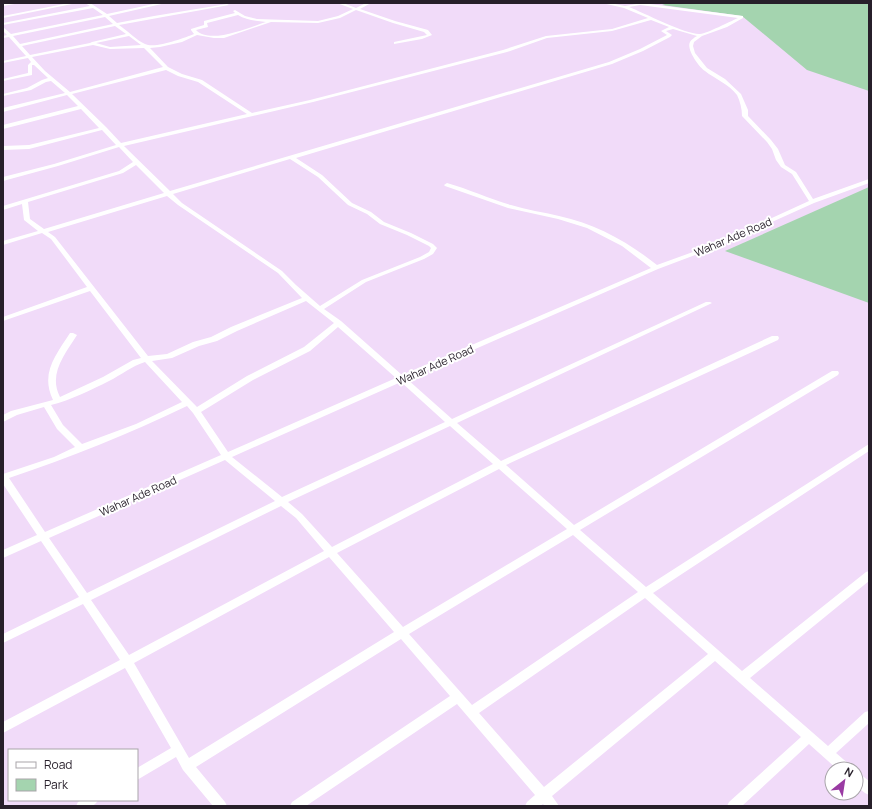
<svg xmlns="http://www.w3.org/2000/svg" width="872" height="809" viewBox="0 0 872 809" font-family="Manrope,sans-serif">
  <rect width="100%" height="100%" fill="#f1dbf9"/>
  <g fill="#a4d4af">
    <polygon points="668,3 869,3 869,91 807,70 742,16 662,5"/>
    <polygon points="869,187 869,303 725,251"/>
  </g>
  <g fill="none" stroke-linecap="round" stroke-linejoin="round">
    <g fill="#fff" fill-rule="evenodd">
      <polygon points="9,3 20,3 3,6 3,4"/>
      <polygon points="69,3 77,3 3,18 3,16"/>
      <path d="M85,3H90L107,14L158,3H166L109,16L117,23L154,16L227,4L229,5L119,25C128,31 136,40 145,44C155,49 184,38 194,34L191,30V29L204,25V21L235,13L233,11L235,10L245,16L257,19L318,21L338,16L353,9L337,3H343L356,8L366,3H371L360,9L395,21L428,30L432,35L422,39L394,44V42L427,35L424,32L393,23L356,10L340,18L318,23L271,22L224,38H214L197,35L182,42L160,47L150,48L168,67L182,74L202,80L252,113L310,100L503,50L546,36L612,29L648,18L624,8L602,3H610L625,6L642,3L743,16V18L727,27L702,36L694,42L693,46L695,53L707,68L725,79L741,94L748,110V116L771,140L778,149L785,165L796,172L813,199L869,179V183L814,203L719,246L658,269L407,379L452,419L706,302H710L712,303L710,304L457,423L501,461L772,336H778L779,338L778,340L506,465L574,525L832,371H838L839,373L838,375L580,530L646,587L869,444V451L653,593L742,671L866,572L869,571V581L750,678L828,746L865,712L869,711V723L836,753L850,765L852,769H837L809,744L742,806H727L729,802L801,737L715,661L552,796L559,806H545L543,804L540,806H525L527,802L535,795L457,704L306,806H290L292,802L450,696L401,639L196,767L225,802L227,806H213L183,770L176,757L137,780V768L171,748L125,668L3,733V722L120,660L83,604L3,643V634L79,597L41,541L3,558V550L37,535L3,484V474L54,457L75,447L57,429L44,407L17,415L3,422V415L11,411L53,400C40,373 56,355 70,333H73L77,335C65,354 48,374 60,397L103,377L133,360L141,358L90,291L3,321V317L87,287L51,239L42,233L3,245V241L38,231L24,220L22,204L3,210V206L119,171L133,162L119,147L58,166L3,181V177L54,164L116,145L102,130L29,149L3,150V146L29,145L99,128L81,109L3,129V125L78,106L67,95L3,112V108L65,93L51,81L46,82L31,90L3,96V94L27,88L42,80L48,78L34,65H32V75L3,81V79L28,73V65L31,62L28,58L3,63V61L26,56L9,37L3,38V36L7,35L3,31V27L11,34L103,15L93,8L3,25V23L90,6ZM640,5L738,18C729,22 708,33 700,34C687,35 644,13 629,7ZM238,15C246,20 256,21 266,22C250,27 210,45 196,30L208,27L207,23ZM105,17L113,24L20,44L13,36ZM651,20L669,27L661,31L667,35L640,49L609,62L170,191L124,146L313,102L507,52L547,38L612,31ZM115,26L126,34L92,42L90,43L30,55L22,46ZM673,29L697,36C695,37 691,40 690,42C686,49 699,67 705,71C715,79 729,84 737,95C740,101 742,109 742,116L767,142L772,149L776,160L781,167L792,174L809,201L715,244L657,265C628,242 596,224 559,216C543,212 527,210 511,205C489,199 469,189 447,183L444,185L445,186L508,208L558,219L587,228L622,246L651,268L402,375L341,321L324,309L366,282L424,259L433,254L437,248L433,244L411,233L384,222L371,212L352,203L322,175L296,158L612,64L643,51L670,37L672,35L666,31ZM129,36L141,45L110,47L96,43ZM93,45L110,49L144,48L163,67L70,92L45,71L32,57ZM166,70L178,76L198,82L247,114L121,143L106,127L72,94ZM290,159L318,177L348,205L367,214L380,224L407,235L429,246L431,248L429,252L420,257L362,280L320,306L296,285L282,271L182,203L173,194ZM136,165L164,193L44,229L30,219L28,202L123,173ZM167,196L178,205L278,273L302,298L231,327L211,337L193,342L167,354L148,356L55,237L48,232ZM306,301L334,323L304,347L247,376L197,407L152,361L172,358L199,346L217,341L237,331ZM338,327L396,378L228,452L201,412L253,380L310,351ZM145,362L182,402L136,424L82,444L63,425L51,405C71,400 91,390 109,381C121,375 132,366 145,362ZM401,382L445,422L282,497L232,457ZM187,406L193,413L221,455L45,532L9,478C69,458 129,434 187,406ZM450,426L493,464L332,547L302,514L288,502ZM225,460L275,501L87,593L49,538ZM499,469L567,529L403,627L337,553ZM281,506L296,518L324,551L129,655L91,600ZM573,535L638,592L472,705L409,634ZM329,557L394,632L189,758L134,663ZM645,598L708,654L544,787L479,713Z"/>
      <polygon points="856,772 860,774 869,781 869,795 865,793 856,786"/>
      <path d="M81,800H98C94,809 84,806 76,806L78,802Z"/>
    </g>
  </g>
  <g text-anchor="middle" stroke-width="4" stroke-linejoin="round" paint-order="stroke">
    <g font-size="11" fill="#271f2a" stroke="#fff">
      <text transform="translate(733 237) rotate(-23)" y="4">Wahar Ade Road</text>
      <text transform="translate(435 365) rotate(-24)" y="4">Wahar Ade Road</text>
      <text transform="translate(138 496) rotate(-24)" y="4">Wahar Ade Road</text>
    </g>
  </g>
  <rect width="872" height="809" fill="none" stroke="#271f2a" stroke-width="8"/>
  <rect x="8" y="749" width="130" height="52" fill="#ffffff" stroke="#a9a5aa"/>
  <rect x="16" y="762" width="20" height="6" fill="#ffffff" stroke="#a9a5aa"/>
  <text x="44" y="769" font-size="12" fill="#271f2a">Road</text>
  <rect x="16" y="779" width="20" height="12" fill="#a4d4af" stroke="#a9a5aa"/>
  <text x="44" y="789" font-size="12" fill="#271f2a">Park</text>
  <g transform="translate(844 781) rotate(30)"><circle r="19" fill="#ffffff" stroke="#a9a5aa"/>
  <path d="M0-3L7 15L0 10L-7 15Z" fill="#9a3ba3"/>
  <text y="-6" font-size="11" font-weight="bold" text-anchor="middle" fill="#271f2a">N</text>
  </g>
</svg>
